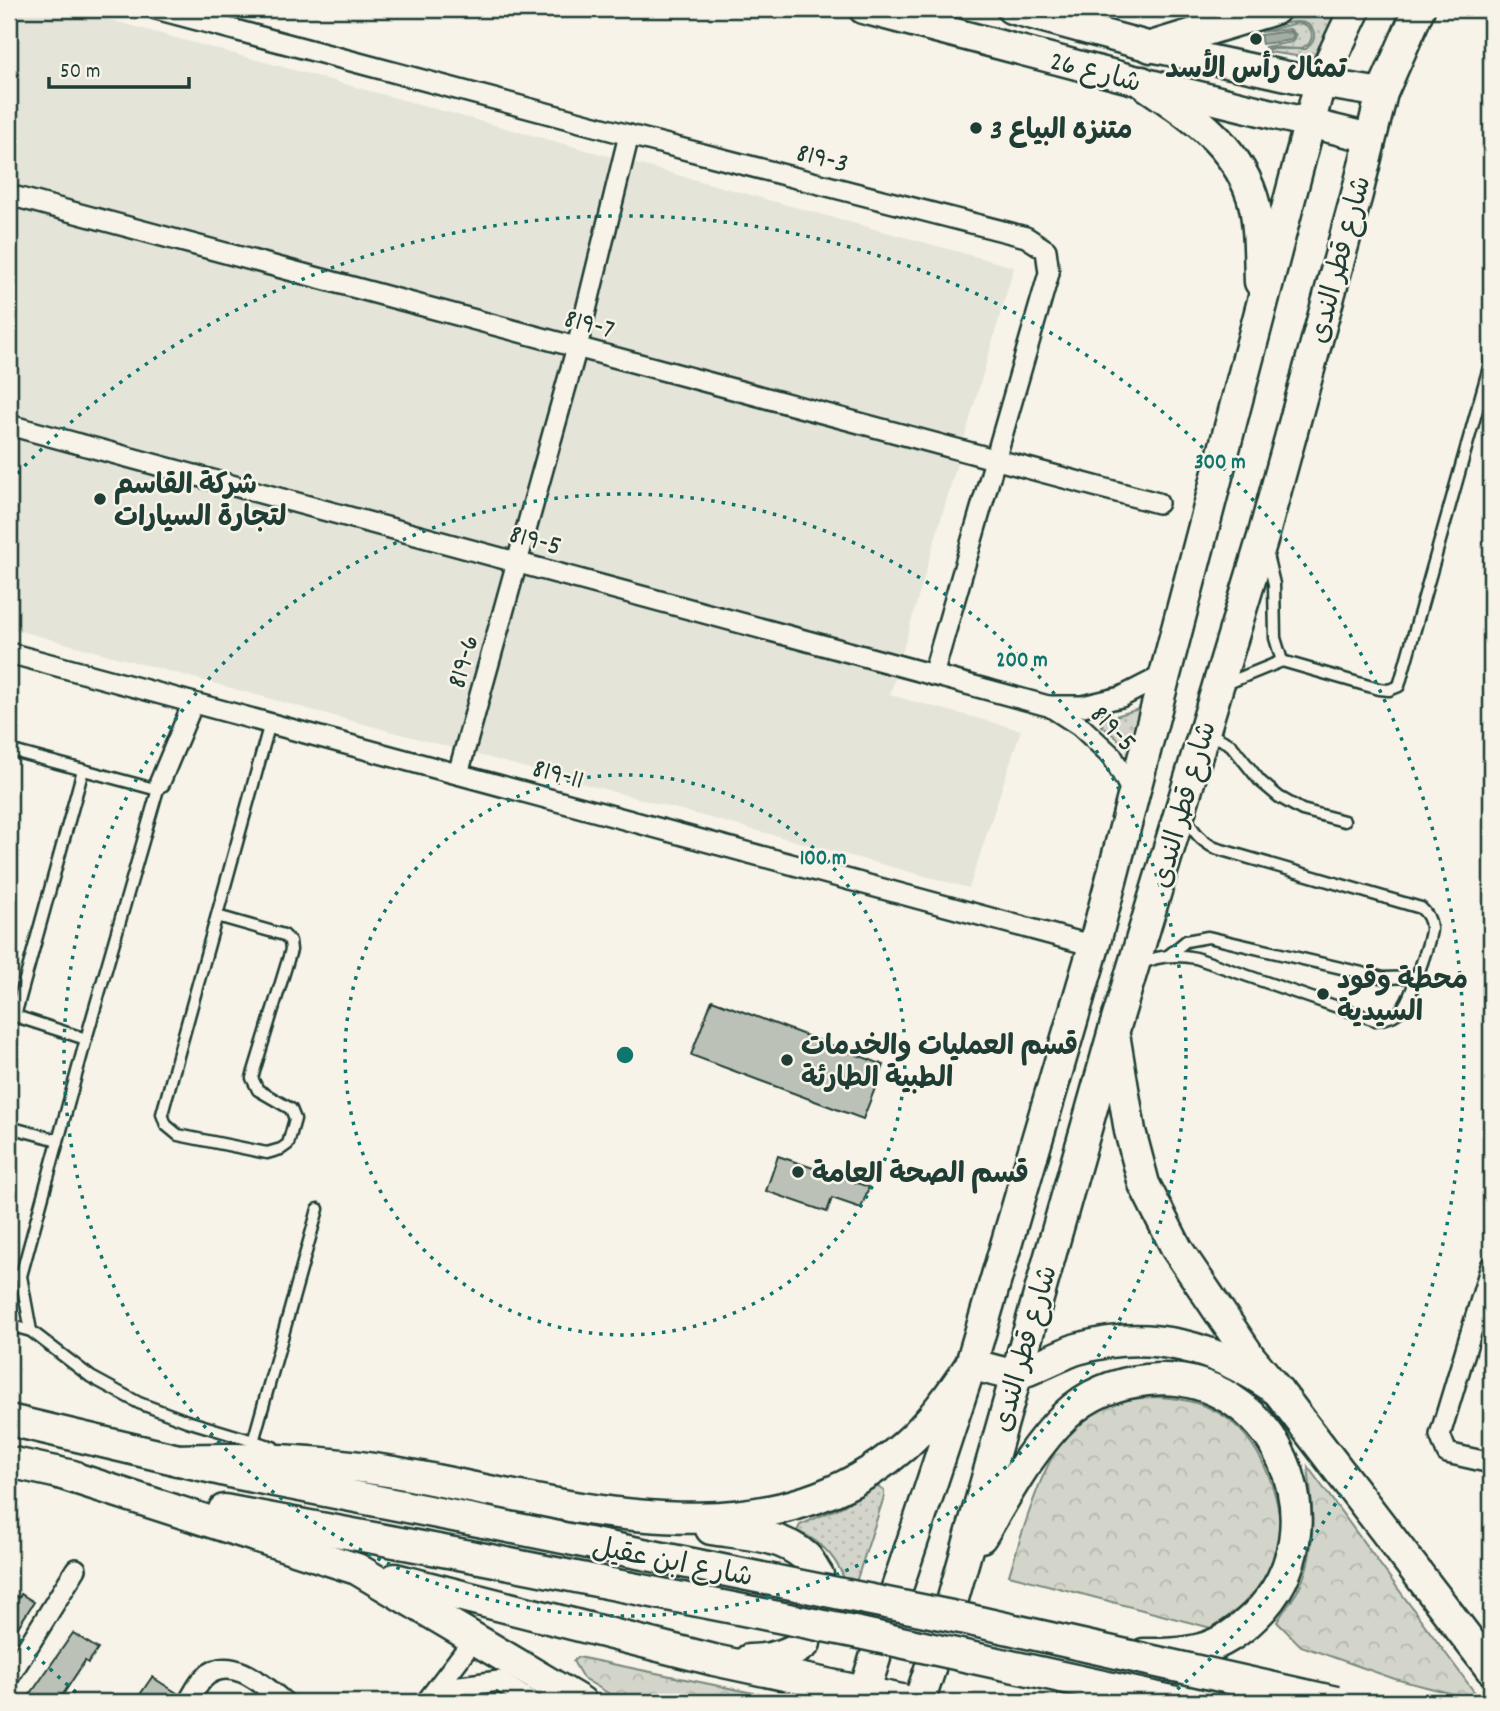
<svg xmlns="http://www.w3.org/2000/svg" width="1500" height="1711" viewBox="0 0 1500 1711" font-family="Dekko,'Playpen Sans Arabic',sans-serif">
  <defs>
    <pattern id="grass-dots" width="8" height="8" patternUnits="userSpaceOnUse" patternTransform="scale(1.75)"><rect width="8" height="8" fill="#d3d5ca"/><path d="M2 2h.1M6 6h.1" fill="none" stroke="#b5b8ae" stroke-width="1.8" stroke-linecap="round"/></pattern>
    <pattern id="park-crowns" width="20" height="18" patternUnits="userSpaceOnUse" patternTransform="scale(1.75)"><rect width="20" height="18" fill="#d3d5ca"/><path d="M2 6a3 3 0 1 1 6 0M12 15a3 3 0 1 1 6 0" fill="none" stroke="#b5b8ae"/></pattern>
    <pattern id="water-ripples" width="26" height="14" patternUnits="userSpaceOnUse" patternTransform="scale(1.75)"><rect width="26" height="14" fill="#a4ada3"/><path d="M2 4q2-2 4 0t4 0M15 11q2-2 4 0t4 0" fill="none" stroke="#858e86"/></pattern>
  </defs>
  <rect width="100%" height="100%" fill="#f7f3e8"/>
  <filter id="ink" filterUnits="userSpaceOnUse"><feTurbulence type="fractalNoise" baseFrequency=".0143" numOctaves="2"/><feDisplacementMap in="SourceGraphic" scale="14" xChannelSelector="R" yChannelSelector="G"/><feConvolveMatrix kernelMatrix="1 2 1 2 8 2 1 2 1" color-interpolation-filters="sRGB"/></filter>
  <g filter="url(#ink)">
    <polygon fill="#e5e4d9" points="9,9 70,9 1014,267 890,695 1021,730 969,888 9,628"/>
    <g fill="url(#grass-dots)" stroke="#79897f" stroke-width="2">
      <path d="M1311,9H1346L1316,59L1269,52L1267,49H1306C1312,44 1317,38 1313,30C1306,12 1266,29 1252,33Z"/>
      <path d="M1297,23C1311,24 1316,34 1308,45L1299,49L1264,47L1292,42L1296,35L1290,29L1261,32Z"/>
      <polygon points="1142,708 1133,747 1130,749 1101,725 1102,720"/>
      <path d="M878,1487L884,1491V1497L854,1588H848C838,1560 825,1543 797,1531L800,1525L843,1506L871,1488Z"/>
    </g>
    <g fill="url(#park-crowns)" stroke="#79897f" stroke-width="2">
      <path d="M1157,1397C1215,1399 1249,1425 1270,1479C1278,1502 1283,1524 1278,1548C1270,1584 1242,1609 1211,1628L1009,1575C1024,1529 1046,1439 1089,1414C1110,1401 1133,1398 1157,1397Z"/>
      <path d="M1308,1467L1481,1701L1395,1679L1301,1646L1277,1622C1283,1611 1292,1601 1298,1590C1318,1551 1313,1508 1308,1467Z"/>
      <polygon points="578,1657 797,1702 623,1702 583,1678 573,1661"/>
    </g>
    <polygon fill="url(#water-ripples)" stroke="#6f8077" stroke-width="2" points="1290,31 1294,35 1291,40 1262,44 1260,35"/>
    <g fill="#bbc1b6" stroke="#1f3d34" stroke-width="2">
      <polygon points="712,1000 884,1065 863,1119 691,1055"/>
      <polygon points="778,1156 869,1187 861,1208 832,1198 827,1212 766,1191"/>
      <polygon points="9,1591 19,1598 21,1594 34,1602 9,1641"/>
      <polygon points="73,1633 98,1649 88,1663 85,1661 58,1702 25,1702"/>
      <polygon points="152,1677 177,1693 171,1702 135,1702"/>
    </g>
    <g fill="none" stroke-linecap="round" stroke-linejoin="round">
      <g stroke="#1f3d34" stroke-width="15">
        <g id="service">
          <polyline points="1267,555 1274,584 1275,638 1282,661"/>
          <polyline points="1223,685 1282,661 1379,689 1389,690 1399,686 1491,360"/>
          <polyline points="1207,732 1231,745 1260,781 1279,797 1302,810 1344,821"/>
          <polyline points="9,750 158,790"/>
          <polyline points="217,916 284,935 290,941 291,950 252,1078 258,1090 291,1109 295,1119 288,1144 281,1149 267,1153 178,1135 166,1125 162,1114 270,723"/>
          <polyline points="1169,955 1186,941 1208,937 1384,978 1416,977"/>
          <path d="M1139,965C1157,955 1176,954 1196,958L1375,1020C1385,1019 1398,1016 1404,1006C1411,996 1432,938 1431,927C1430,918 1427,914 1421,908L1215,848C1201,841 1194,832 1186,818"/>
          <polyline points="9,1014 86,1039"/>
          <polyline points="15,1016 83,770"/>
          <polyline points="9,1127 58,1140"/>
          <polyline points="9,1273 21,1276"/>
          <polyline points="9,1325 31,1331 91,1377 139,1403 187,1421 273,1447"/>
          <polyline points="31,1331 21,1276 86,1039 160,782"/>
          <polyline points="253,1442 318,1209"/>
        </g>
      </g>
      <g stroke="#1f3d34" stroke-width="24">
        <g id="minor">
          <polyline points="156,9 629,135 1026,237 1046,250 1049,273 933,675"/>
          <polyline points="9,195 1158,503"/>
          <polyline points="9,425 1048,706 1083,706 1121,697 1166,674"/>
          <polyline points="9,653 1094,946"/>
          <polyline points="1049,706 1080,726 1112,756 1134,795"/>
          <polyline points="458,774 577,347 629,135"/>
          <polyline points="160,782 193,703"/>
          <polyline points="1491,1266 1440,1435 1447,1453 1491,1463"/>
          <polyline points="9,1677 76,1569"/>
          <polyline points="427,1701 475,1638"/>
          <path d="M188,1702C193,1695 197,1685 203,1679C229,1652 264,1685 284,1702"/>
          <polyline points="436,1702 460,1686 499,1681 532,1702"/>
        </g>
      </g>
      <g stroke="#1f3d34" stroke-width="33">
        <g id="secondary">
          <polyline points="863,9 1142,82 1370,138"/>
          <polyline points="1011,9 1151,47 1320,83 1382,93"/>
        </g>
      </g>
      <g stroke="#1f3d34" stroke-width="35">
        <g id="primary">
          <polyline points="1151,47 1275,9"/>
          <path d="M1142,82C1187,112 1234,142 1252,196C1260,220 1259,256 1260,282"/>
          <polyline points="1115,1040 1130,1131 1144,1184 1177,1249 1250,1357 1278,1391 1491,1669"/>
          <polyline points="9,1420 234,1473 484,1522"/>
          <path d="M177,1460C249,1457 322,1460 394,1472C558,1501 761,1571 904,1446C931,1422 951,1394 971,1364C984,1367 999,1373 1013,1374C1023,1375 1063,1353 1077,1349C1150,1327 1219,1348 1278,1391"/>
          <polyline points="9,1462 73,1476"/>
          <polyline points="56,1472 357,1569 581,1702"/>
          <polyline points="224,1510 475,1557"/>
          <path d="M711,1529C743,1534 781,1534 806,1557C811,1562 814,1570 818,1575"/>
          <path d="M981,1537C1006,1496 1031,1448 1066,1415C1088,1394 1117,1383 1147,1380C1273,1366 1346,1527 1255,1616C1241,1630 1221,1644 1201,1649C1183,1654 1163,1654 1144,1654"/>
          <polyline points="395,1579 714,1660 911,1702"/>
          <polyline points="896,1591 971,1364 1094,946 1320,83 1355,9"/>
          <polyline points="952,1602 1114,1030 1263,537 1357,194 1382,93 1419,9"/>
          <path d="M749,1660C770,1660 788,1656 805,1643"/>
          <polyline points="861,1702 875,1658"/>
          <polyline points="919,1702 930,1669"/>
        </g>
      </g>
      <use href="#service" stroke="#f7f3e8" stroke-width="10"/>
      <use href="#minor" stroke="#f7f3e8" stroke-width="19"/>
      <use href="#secondary" stroke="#f7f3e8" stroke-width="28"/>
      <use href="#primary" stroke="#f7f3e8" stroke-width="30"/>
      <g stroke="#1f3d34" stroke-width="35" stroke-linecap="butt">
        <g id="primary-bridge">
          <polyline points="484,1522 961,1618 1336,1702"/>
          <polyline points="475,1557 859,1633 1176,1702"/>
        </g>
      </g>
      <use href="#primary-bridge" stroke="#f7f3e8" stroke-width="30"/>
    </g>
  </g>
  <g fill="none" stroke="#0f766e" stroke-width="3.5" stroke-dasharray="3.5 7">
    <circle cx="625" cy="1055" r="280"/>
    <circle cx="625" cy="1055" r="561"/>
    <path d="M84 1699A841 841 0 0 1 10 1629M10 481A841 841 0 1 1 1166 1699"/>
  </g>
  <g fill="#1f3d34" stroke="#f7f3e8" stroke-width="2.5">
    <circle cx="1256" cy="39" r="7"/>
    <circle cx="976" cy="128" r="7"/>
    <circle cx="100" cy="499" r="7"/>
    <circle cx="1323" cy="994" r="7"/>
    <circle cx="787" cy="1060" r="7"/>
    <circle cx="798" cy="1172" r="7"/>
  </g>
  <g text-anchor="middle" stroke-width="5" stroke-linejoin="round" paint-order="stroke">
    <g font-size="28" font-weight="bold" fill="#1f3d34" stroke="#f7f3e8" text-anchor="start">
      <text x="1256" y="77" text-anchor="middle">تمثال رأس الأسد</text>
      <text x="990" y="138">متنزه البياع 3</text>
      <text x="114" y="493">شركة القاسم<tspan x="114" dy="32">لتجارة السيارات</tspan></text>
      <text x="1337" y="988">محطة وقود<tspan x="1337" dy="32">السيدية</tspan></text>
      <text x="801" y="1054">قسم العمليات والخدمات<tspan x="801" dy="32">الطبية الطارئة</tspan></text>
      <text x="812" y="1182">قسم الصحة العامة</text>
    </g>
    <g font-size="28" fill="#1f3d34" stroke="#f7f3e8">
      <text transform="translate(1096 70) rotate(15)" y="10">شارع 26</text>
      <text transform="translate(823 156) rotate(14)" y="10">819-3</text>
      <text transform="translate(1338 259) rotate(-75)" y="10">شارع قطر الندى</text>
      <text transform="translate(590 322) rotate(15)" y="10">819-7</text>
      <text transform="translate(536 538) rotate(15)" y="10">819-5</text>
      <text transform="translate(461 661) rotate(-74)" y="10">819-6</text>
      <text transform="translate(1115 727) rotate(46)" y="10">819-5</text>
      <text transform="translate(559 772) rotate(15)" y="10">819-11</text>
      <text transform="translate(1182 804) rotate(-74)" y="10">شارع قطر الندى</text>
      <text transform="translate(1023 1348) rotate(-74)" y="10">شارع قطر الندى</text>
      <text transform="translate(673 1560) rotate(11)" y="10">شارع ابن عقيل</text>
    </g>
  </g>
  <circle cx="625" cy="1055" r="10" fill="#0f766e" stroke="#f7f3e8" stroke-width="3.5"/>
  <g font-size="21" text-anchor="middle" font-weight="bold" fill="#0f766e" stroke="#f7f3e8" stroke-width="5" stroke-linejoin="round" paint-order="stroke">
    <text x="1220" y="468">300 m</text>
    <text x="1022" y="666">200 m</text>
    <text x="823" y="864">100 m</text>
  </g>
  <rect width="1500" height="1711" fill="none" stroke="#f7f3e8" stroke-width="35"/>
  <rect x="18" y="18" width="1465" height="1676" fill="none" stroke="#1f3d34" stroke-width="2.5" filter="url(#ink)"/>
  <path d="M49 77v10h140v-10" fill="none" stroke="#1f3d34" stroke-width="3.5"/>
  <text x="60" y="77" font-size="21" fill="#1f3d34" stroke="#f7f3e8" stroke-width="5" paint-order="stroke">50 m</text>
</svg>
